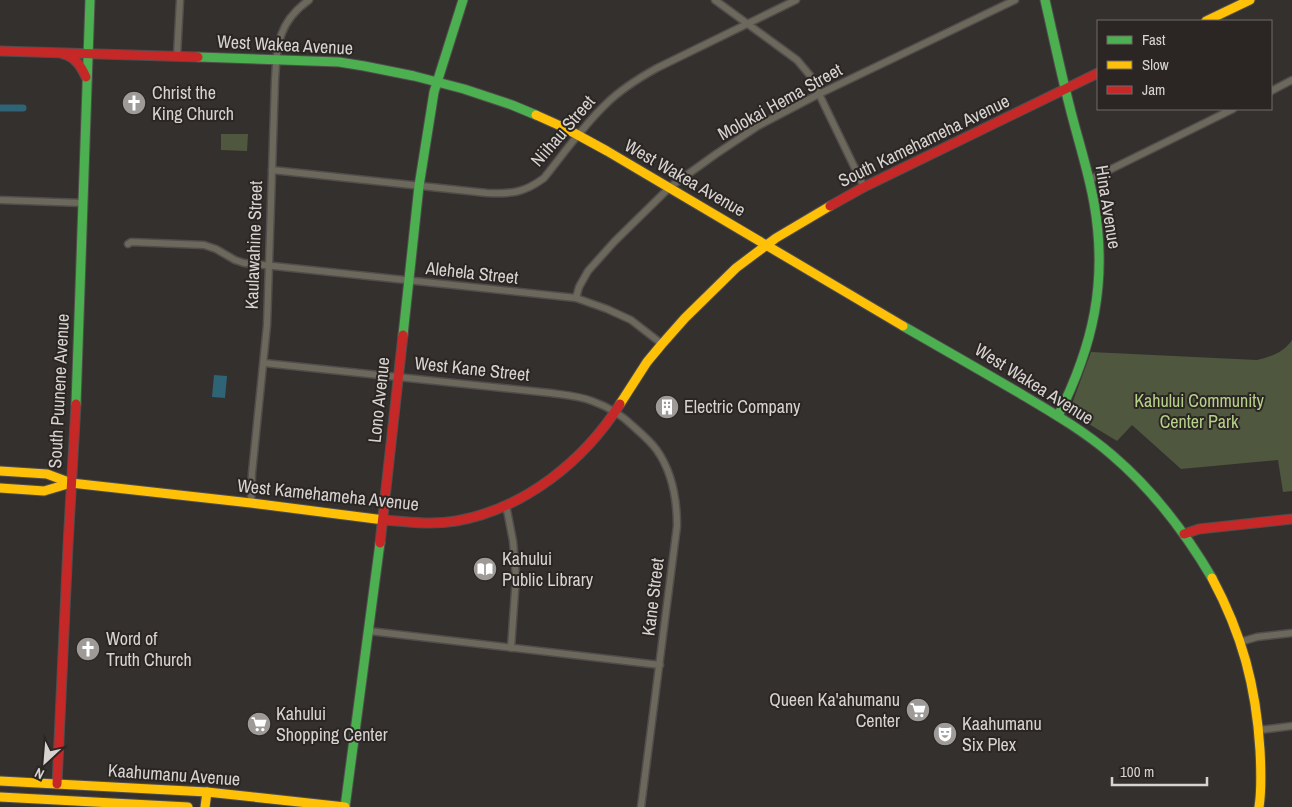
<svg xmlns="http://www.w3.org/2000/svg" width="1292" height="807" viewBox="0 0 1292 807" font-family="'Archivo Narrow',sans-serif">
  <rect width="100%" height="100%" fill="#33302e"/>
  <g fill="#4f573f">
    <polygon points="221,134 248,134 247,151 221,150"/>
    <path d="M1292,340V491L1283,492L1278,460L1181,469L1132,425L1117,441L1069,412L1091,352L1257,360C1271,357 1284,352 1292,340Z"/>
  </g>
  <polygon fill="#2e6475" points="214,375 227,376 225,398 212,397"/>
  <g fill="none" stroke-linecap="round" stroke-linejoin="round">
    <polyline stroke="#2e6475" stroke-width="7" points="0,108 23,108"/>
    <g stroke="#504d4c" stroke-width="9">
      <g id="street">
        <polyline points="715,0 797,60 813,79 819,94 864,187"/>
        <polyline points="177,56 180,0"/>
        <polyline points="1271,91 1292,80"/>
        <path d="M272,170L487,193C511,194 524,193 544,178C564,153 583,126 606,104C621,89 639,78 657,68L796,0"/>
        <polyline points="1089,180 1233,109"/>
        <polyline points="0,200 83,203"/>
        <polyline points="128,244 131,242 204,245 216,249 235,260 244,263 576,298 607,309 631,320 662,344"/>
        <polyline points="576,298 579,287 588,271 614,242 670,187 716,154 758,126 819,94 1015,0"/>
        <path d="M264,363L551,393C565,395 579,396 592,401C609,407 622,415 634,427C642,434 650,441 656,449C672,471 677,499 677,526L641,807"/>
        <path d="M251,503L252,473L267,325L275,80C277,45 278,22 309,0"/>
        <polyline points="506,505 513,541 516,577 511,648"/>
        <polyline points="369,631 660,665"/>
        <polyline points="1240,642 1257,637 1292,633"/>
        <polyline points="1259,730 1292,726"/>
      </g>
    </g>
    <g stroke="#504d4c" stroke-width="11">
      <g id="fast">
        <path d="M1045,0C1053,35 1060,69 1069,104C1077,137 1088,169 1094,203C1108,282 1093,346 1058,416"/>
        <polyline points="198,57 339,62 364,66 414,76 464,89 512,105 536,115"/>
        <path d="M903,326C943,349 982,371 1021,394C1053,413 1084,431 1112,455C1153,490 1185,532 1212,578"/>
        <polyline points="403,335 419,186 434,92 463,0"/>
        <polyline points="76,404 90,0"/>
        <polyline points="345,807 380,543"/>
      </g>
    </g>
    <g stroke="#504d4c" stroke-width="11">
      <g id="slow">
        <polyline points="1206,21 1250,0"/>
        <polyline points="536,115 565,128 607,151 903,326"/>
        <polyline points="620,404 647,362 662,344 685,318 736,268 776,238 830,206"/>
        <polyline points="0,471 47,474 71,483 251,503 384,520"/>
        <polyline points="0,488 44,491 71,483"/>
        <path d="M1212,578C1242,634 1256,686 1260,750C1261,769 1262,788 1259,807"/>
        <polyline points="0,781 207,792 345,807"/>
        <polyline points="0,797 188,807"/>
        <polyline points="205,807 207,792"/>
      </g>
    </g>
    <g stroke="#504d4c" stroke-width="11">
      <g id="jam">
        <polyline points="0,51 198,57"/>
        <path d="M63,54C75,57 81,66 86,77"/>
        <polyline points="830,206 864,187 1098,73"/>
        <path d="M384,520C408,522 432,525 456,521C524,509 584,461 620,404"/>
        <polyline points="1184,534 1199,529 1292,519"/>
        <polyline points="380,543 403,335"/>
        <polyline points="57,784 68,545 76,404"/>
      </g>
    </g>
    <use href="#street" stroke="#6d685c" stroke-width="6"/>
    <use href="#fast" stroke="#4caf50" stroke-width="9"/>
    <use href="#slow" stroke="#ffc107" stroke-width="9"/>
    <use href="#jam" stroke="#c62828" stroke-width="9"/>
  </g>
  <defs>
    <g id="church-disc" transform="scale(1.25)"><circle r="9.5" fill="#9d9a98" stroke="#2b2623"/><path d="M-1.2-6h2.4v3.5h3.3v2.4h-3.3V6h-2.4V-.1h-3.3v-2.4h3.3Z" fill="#fff"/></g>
    <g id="building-disc" transform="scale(1.25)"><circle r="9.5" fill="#9d9a98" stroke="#2b2623"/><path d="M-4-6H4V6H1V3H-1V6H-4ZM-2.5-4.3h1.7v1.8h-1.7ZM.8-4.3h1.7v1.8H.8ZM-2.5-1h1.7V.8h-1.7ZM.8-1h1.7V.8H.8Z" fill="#fff"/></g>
    <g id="library-disc" transform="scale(1.25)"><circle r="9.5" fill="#9d9a98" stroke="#2b2623"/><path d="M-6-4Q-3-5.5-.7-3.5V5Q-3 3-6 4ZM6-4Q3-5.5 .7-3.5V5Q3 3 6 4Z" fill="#fff"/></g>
    <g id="supermarket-disc" transform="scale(1.25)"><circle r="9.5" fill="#9d9a98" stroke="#2b2623"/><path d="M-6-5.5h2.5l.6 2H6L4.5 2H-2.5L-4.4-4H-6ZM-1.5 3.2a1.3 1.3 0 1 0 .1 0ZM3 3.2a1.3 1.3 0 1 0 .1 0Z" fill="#fff"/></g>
    <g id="theatre-disc" transform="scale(1.25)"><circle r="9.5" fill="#9d9a98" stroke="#2b2623"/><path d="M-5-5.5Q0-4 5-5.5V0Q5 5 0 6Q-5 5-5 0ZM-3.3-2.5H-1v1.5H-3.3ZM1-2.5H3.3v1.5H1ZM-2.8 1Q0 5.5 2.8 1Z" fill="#fff"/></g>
  </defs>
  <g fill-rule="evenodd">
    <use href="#church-disc" x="134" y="103"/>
    <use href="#building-disc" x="667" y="407"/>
    <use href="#library-disc" x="485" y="569"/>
    <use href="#church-disc" x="88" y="649"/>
    <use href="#supermarket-disc" x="918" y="710"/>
    <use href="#supermarket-disc" x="259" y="724"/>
    <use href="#theatre-disc" x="945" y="734"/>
  </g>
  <g text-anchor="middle" stroke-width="4" stroke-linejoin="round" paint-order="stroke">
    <g font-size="18" fill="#d6d3d1" stroke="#2b2623">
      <text transform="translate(285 45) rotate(3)" y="6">West Wakea Avenue</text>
      <text transform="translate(780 102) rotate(-29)" y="6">Molokai Hema Street</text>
      <text transform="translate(563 131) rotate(-49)" y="6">Niihau Street</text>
      <text transform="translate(924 141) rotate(-26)" y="6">South Kamehameha Avenue</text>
      <text transform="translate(685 178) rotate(30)" y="6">West Wakea Avenue</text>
      <text transform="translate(1108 207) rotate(81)" y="6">Hina Avenue</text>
      <text transform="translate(254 245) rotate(-88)" y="6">Kaulawahine Street</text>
      <text transform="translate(472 273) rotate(6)" y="6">Alehela Street</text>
      <text transform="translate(472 369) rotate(6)" y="6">West Kane Street</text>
      <text transform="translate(1034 384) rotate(32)" y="6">West Wakea Avenue</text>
      <text transform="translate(59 391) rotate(-87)" y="6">South Puunene Avenue</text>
      <text transform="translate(379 400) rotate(-84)" y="6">Lono Avenue</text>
      <text transform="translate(328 495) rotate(6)" y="6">West Kamehameha Avenue</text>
      <text transform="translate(653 597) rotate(-83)" y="6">Kane Street</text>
      <text transform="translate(174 775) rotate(4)" y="6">Kaahumanu Avenue</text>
    </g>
    <g font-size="18" fill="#d6d3d1" stroke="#2b2623" text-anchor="start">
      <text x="152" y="99">Christ the<tspan x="152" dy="21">King Church</tspan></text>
      <text x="684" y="413">Electric Company</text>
      <text x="502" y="565">Kahului<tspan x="502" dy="21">Public Library</tspan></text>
      <text x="106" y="645">Word of<tspan x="106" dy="21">Truth Church</tspan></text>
      <text x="900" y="706" text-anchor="end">Queen Ka'ahumanu<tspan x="900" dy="21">Center</tspan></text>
      <text x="276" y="720">Kahului<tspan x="276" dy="21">Shopping Center</tspan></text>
      <text x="962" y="730">Kaahumanu<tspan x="962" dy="21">Six Plex</tspan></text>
    </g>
    <g font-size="18" fill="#b6d189" stroke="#2b2623">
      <text x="1199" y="407">Kahului Community<tspan x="1199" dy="21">Center Park</tspan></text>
    </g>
  </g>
  <rect x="1097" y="20" width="175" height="90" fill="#2b2623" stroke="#6f6b69"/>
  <rect x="1107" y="36" width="25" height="8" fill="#4caf50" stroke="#6f6b69"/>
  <text x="1142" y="45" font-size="15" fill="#d6d3d1">Fast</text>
  <rect x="1107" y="61" width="25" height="8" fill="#ffc107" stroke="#6f6b69"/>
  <text x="1142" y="70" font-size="15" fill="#d6d3d1">Slow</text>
  <rect x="1107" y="86" width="25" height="8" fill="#c62828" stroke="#6f6b69"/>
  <text x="1142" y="95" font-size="15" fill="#d6d3d1">Jam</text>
  <g transform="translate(45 762) rotate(206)" stroke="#2b2623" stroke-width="4" paint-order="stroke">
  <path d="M0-4L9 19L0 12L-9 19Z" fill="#d6d3d1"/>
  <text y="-8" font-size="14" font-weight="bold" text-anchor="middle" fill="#d6d3d1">N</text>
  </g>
  <path d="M1112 777v8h95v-8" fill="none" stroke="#d6d3d1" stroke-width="2.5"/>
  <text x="1120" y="777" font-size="15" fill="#d6d3d1" stroke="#2b2623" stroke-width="4" paint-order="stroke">100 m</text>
</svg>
